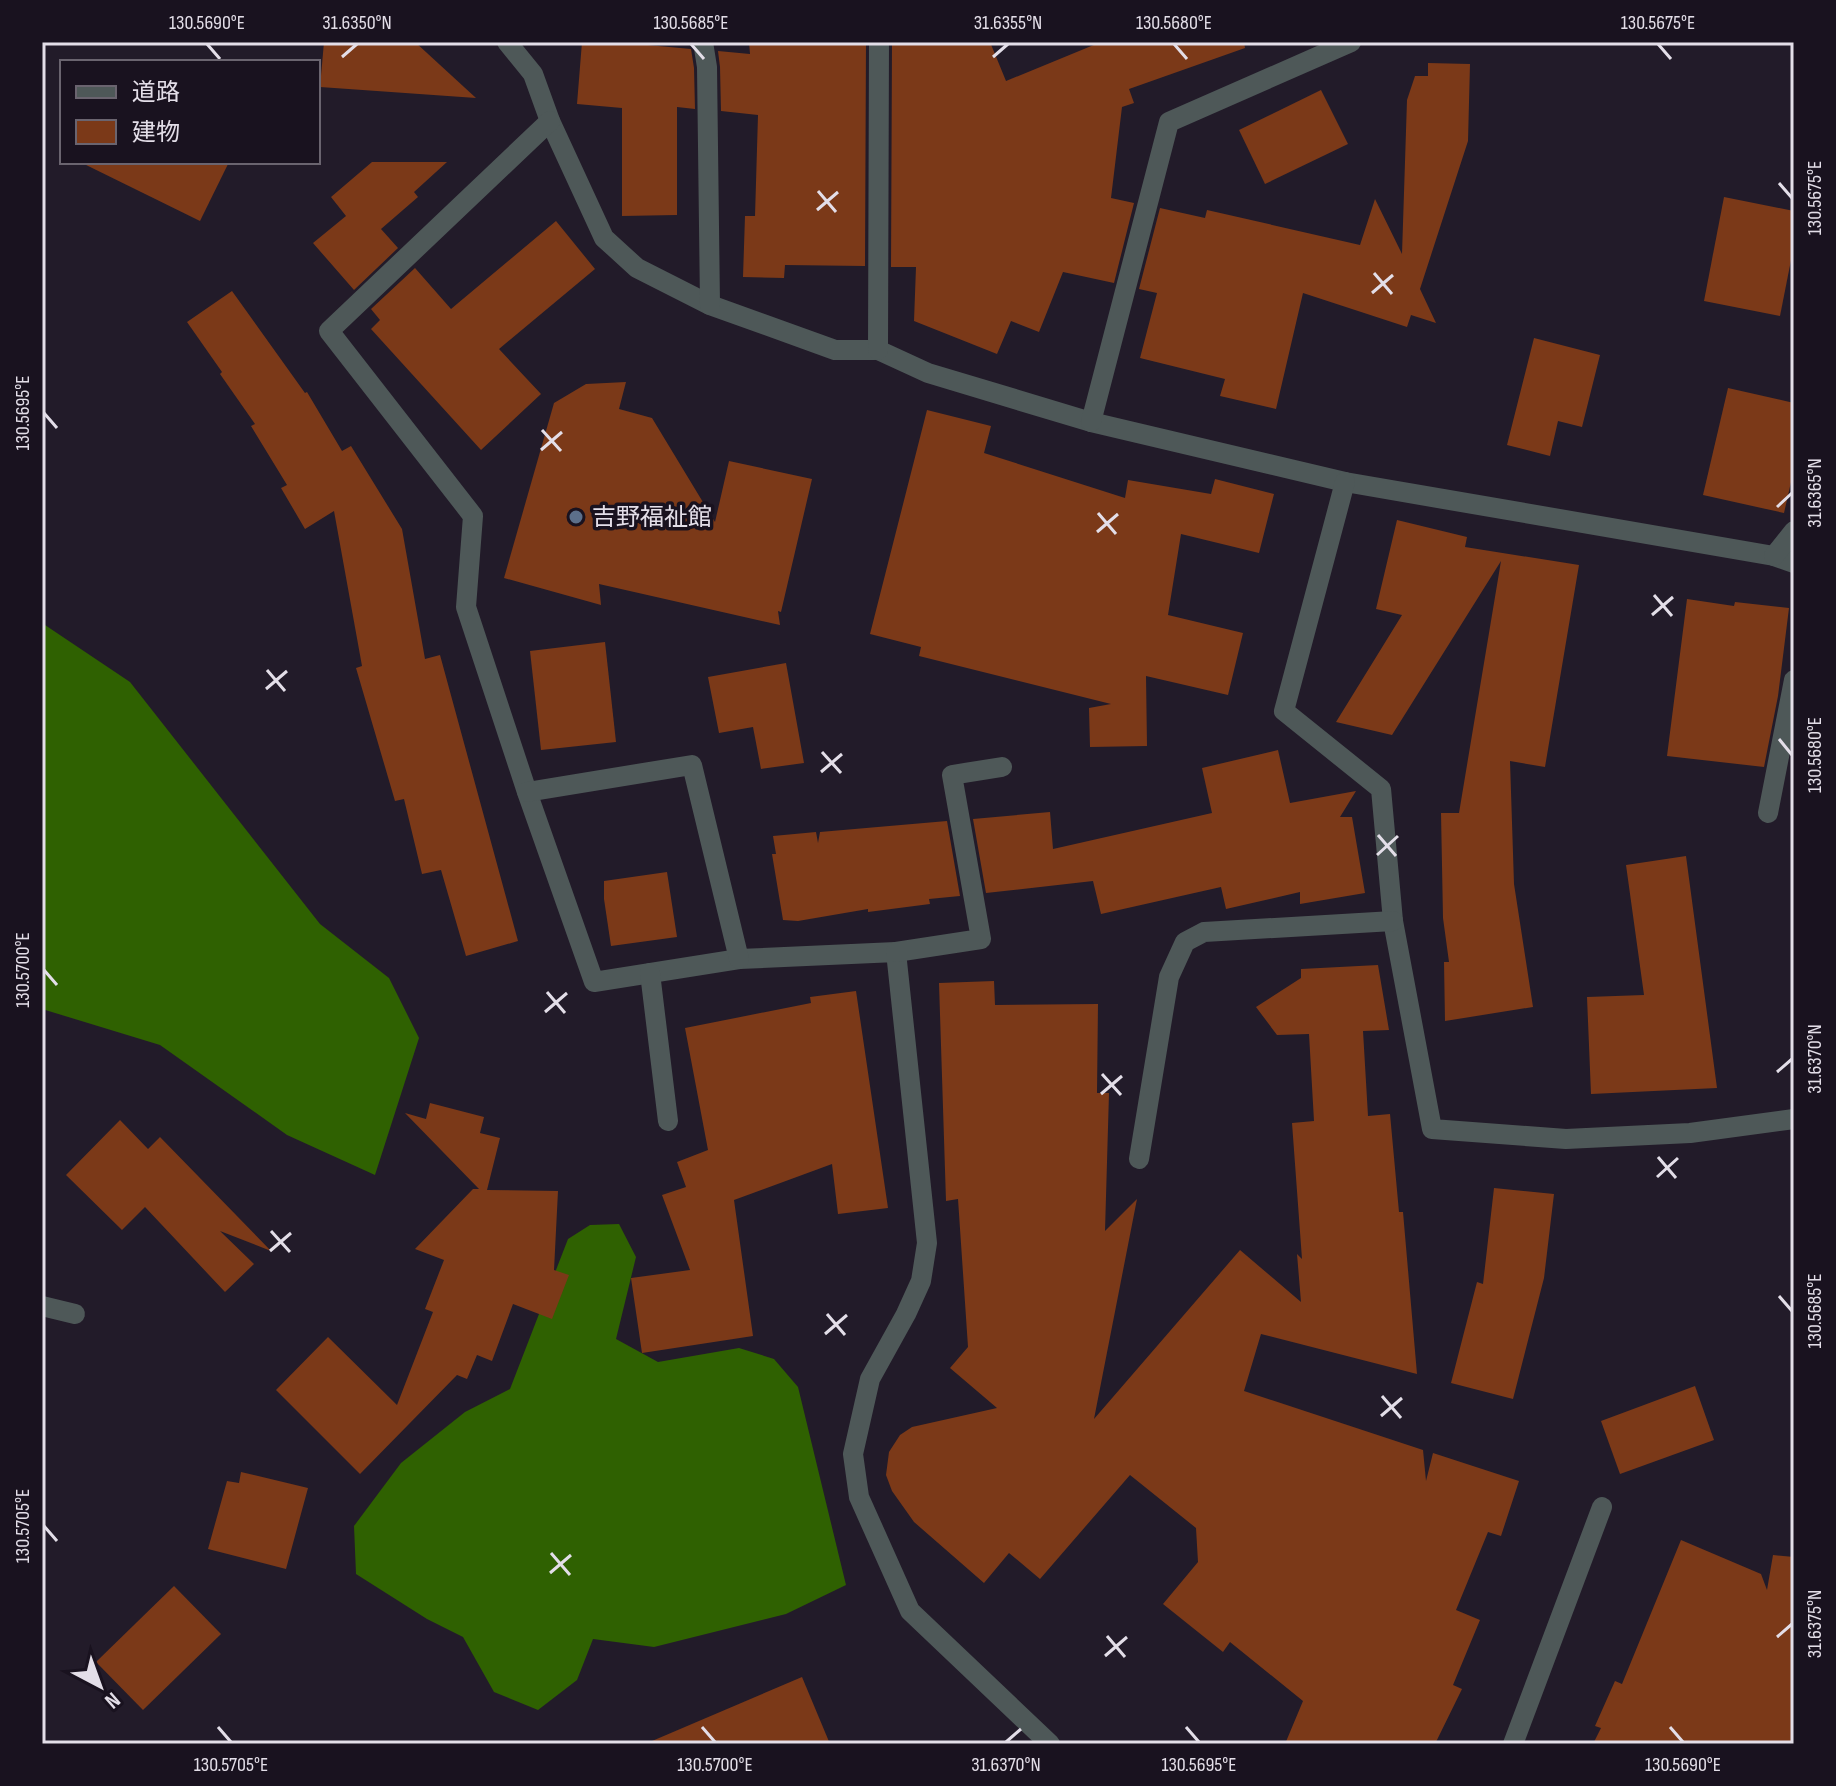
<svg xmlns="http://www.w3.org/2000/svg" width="1836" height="1786" viewBox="0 0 1836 1786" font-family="'Sofia Sans Condensed','Noto Sans JP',sans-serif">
  <rect width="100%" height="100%" fill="#221b29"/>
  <g fill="#2f6101">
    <polygon points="42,623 130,682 320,924 389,978 419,1038 375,1175 287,1135 160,1045 42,1009"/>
    <polygon points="619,1224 636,1257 616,1339 658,1362 739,1348 774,1359 798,1387 846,1585 786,1614 654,1647 593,1639 577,1680 538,1710 494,1692 463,1637 427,1619 356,1574 354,1526 401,1463 465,1412 510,1389 568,1239 590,1225"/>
  </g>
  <g fill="#7b3918">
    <polygon points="324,42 415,42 476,98 320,87"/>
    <polygon points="582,42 615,42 691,49 694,68 695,109 677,107 677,215 622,216 622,108 577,104"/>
    <polygon points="749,42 866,42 865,266 785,265 784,278 743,277 745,216 755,216 758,115 721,111 720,67 718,51 750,54"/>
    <polygon points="892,42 990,42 1006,81 1101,42 1244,42 1245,48 1129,89 1134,103 1122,107 1111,198 1134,203 1114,283 1063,272 1039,332 1011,321 997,354 914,321 916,267 891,267"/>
    <polygon points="1428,63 1470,64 1468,141 1420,289 1436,323 1411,315 1407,327 1303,293 1276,409 1220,396 1225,379 1140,358 1157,293 1139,289 1160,208 1205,218 1207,210 1360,245 1375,199 1402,254 1407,100 1415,76 1428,76"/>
    <polygon points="1321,90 1348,144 1265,184 1239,130"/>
    <polygon points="80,162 229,162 200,221"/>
    <polygon points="372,162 447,162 414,192 418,197 381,229 398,248 354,290 313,243 346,216 331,197"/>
    <polygon points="1724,197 1794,211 1794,245 1780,316 1704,301"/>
    <polygon points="556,221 595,269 499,349 541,394 481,450 371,329 380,320 371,309 415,268 451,309"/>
    <polygon points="232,291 305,393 307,392 342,451 351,446 402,529 425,659 440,655 518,941 466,956 441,870 422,874 404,799 395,801 356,668 362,666 334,511 305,529 281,488 287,485 251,426 255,424 220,374 222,372 187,322"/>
    <polygon points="1534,338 1600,355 1582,427 1558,421 1550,456 1507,445"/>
    <polygon points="626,382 619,409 652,418 715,522 729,461 812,479 781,612 778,611 780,625 599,584 601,605 504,578 554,403 586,384"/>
    <polygon points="1728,388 1794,403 1794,469 1784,513 1703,495"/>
    <polygon points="927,410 991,426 984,453 1125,498 1128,480 1211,494 1215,479 1274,494 1259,553 1181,534 1168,615 1243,633 1228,695 1146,676 1147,746 1090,747 1089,708 1111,704 919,656 921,647 870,634"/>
    <polygon points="1397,520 1467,537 1465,547 1579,565 1545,767 1510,761 1514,884 1533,1007 1445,1021 1444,962 1449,962 1443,918 1441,813 1459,813 1501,561 1392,735 1336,722 1402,615 1376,609"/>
    <polygon points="1687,599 1734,606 1735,602 1789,608 1778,696 1764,767 1667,756"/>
    <polygon points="605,642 616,742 541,750 530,651"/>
    <polygon points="786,663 804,763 761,769 753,727 719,733 708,677"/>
    <polygon points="1278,750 1290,803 1356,791 1340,817 1352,817 1365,893 1300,904 1300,892 1226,909 1221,887 1101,914 1093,881 986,893 973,819 1050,812 1053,849 1212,813 1202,768"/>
    <polygon points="947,821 960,896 929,899 930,904 868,912 868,909 798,921 783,920 772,854 776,854 773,836 816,832 818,843 820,832"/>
    <polygon points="1686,856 1717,1088 1591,1094 1587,997 1644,995 1626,865"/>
    <polygon points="667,872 677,937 611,946 604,899 604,881"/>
    <polygon points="1378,965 1389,1030 1363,1031 1368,1116 1390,1114 1399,1212 1403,1212 1417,1374 1261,1334 1244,1391 1423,1450 1426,1481 1433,1453 1519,1481 1501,1536 1488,1532 1456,1610 1480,1620 1453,1685 1462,1689 1435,1744 1285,1744 1303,1701 1230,1642 1223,1652 1163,1604 1198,1562 1196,1528 1130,1475 1040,1579 1009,1553 984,1583 914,1522 892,1491 886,1475 889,1452 900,1435 912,1427 997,1408 950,1368 968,1347 958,1199 946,1201 939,983 994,981 995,1005 1098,1004 1097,1093 1109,1093 1105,1231 1137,1199 1094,1419 1240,1250 1301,1302 1297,1254 1302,1259 1292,1123 1314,1121 1309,1034 1277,1035 1256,1007 1301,978 1301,969"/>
    <polygon points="856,991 888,1208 838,1214 832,1164 734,1200 753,1336 642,1353 631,1278 690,1270 662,1195 686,1187 677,1162 708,1150 685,1028 811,1003 810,997"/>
    <polygon points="430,1103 484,1117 480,1133 500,1138 487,1190 558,1191 554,1270 569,1275 552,1319 513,1304 492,1361 477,1355 467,1379 457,1375 360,1474 276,1390 328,1337 397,1405 433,1312 425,1309 444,1260 415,1249 473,1189 479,1189 405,1113 426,1119"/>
    <polygon points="120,1120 148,1149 160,1137 271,1251 220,1231 254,1264 225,1292 145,1207 122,1230 66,1175"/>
    <polygon points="1494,1188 1554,1194 1544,1278 1513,1399 1451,1383 1477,1282 1483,1284"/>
    <polygon points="1695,1386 1714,1440 1620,1474 1601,1421"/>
    <polygon points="241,1472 308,1488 286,1569 208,1549 227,1481 239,1483"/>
    <polygon points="1681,1540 1761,1574 1767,1590 1773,1555 1794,1557 1794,1744 1593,1744 1601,1728 1595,1726 1615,1681 1622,1684"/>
    <polygon points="174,1586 221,1634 143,1710 96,1662"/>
    <polygon points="802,1677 830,1744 645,1744"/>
  </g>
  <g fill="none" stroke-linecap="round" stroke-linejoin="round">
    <g stroke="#4e5858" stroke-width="20">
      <polyline points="507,42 533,74 550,121 604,238 637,268 710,305 835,350 878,350 928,373 1091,422 1345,482 1774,556 1794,563"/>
      <polyline points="703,42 707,67 710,305"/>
      <polyline points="550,121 329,331 473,516 466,607 527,792 594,982 739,959 896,952 927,1243 921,1281 906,1314 870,1379 853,1454 859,1497 910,1611 1050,1744"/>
      <polyline points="878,350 879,42"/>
      <polyline points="1091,422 1169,122 1351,42"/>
      <polyline points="1345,482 1284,711 1381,789 1393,921 1432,1129 1566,1139 1690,1133 1794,1119"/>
      <polyline points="1774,556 1794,531"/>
      <polyline points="527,792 692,765 739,959"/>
      <polyline points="1768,813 1794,680"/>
      <polyline points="896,952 981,939 952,775 1002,767"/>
      <polyline points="650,973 668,1121"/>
      <polyline points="1139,1159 1169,977 1185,942 1204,932 1393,921"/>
      <polyline points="42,1306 75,1314"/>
      <polyline points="1513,1744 1602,1507"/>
    </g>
  </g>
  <path fill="none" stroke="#e3dee8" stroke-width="3" d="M207,44L220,59M691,44L704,59M1174,44L1187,59M1658,44L1671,59M342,57L357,44M993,57L1008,44M1779,183L1792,198M818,191L836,212M817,210L838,192M1374,273L1392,294M1372,293L1393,275M44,413L57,428M542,430L561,451M541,450L562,432M1777,507L1792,493M1098,513L1116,534M1097,532L1118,514M1654,595L1672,616M1652,615L1673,597M267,670L285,691M266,689L287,671M1779,739L1792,755M822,752L841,773M821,772L842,754M1378,835L1396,856M1377,855L1398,836M44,970L57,985M547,992L565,1013M545,1012L567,993M1777,1072L1792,1059M1102,1074L1121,1095M1101,1094L1122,1076M1658,1157L1676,1178M1657,1177L1678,1158M271,1231L290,1252M270,1251L291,1233M1779,1296L1792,1311M827,1314L845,1335M825,1334L847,1315M1382,1396L1401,1418M1381,1416L1402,1398M44,1526L57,1541M551,1553L570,1575M550,1573L571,1555M1107,1636L1125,1657M1777,1637L1792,1624M1105,1656L1127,1637M218,1727L231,1742M702,1727L715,1742M1186,1727L1199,1742M1670,1727L1683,1742M1006,1742L1021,1729"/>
  <circle fill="#5c6f8a" stroke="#19121f" stroke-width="3" cx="576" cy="517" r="8"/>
  <g text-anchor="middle" stroke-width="7" stroke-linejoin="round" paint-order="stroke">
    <g font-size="24" fill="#e3dee8" stroke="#19121f" text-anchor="start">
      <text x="592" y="525">吉野福祉館</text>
    </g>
  </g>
  <rect width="1836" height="1786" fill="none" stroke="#19121f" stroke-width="88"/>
  <rect x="60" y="60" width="260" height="104" fill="#19121f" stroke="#6a646f" stroke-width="2"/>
  <rect x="76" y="86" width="40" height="12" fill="#4e5858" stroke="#6a646f" stroke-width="2"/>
  <text x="132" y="100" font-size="24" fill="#e3dee8">道路</text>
  <rect x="76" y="120" width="40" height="24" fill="#7b3918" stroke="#6a646f" stroke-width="2"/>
  <text x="132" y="140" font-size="24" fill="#e3dee8">建物</text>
  <g transform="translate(100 1686) rotate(139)" stroke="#19121f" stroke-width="6" paint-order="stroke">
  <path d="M0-6L14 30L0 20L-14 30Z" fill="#e3dee8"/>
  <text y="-12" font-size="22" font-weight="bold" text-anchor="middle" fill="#e3dee8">N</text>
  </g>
  <rect x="44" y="44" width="1748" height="1698" fill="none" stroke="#e3dee8" stroke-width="3"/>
  <g font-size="20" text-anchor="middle" fill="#e3dee8">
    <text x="207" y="29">130.5690°E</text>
    <text x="357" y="29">31.6350°N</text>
    <text x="691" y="29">130.5685°E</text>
    <text x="1008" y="29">31.6355°N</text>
    <text x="1174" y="29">130.5680°E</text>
    <text x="1658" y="29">130.5675°E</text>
    <text transform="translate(1814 198) rotate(-90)" y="7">130.5675°E</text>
    <text transform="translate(22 413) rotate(-90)" y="7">130.5695°E</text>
    <text transform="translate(1814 493) rotate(-90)" y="7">31.6365°N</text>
    <text transform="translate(1814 755) rotate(-90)" y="7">130.5680°E</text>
    <text transform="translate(22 970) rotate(-90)" y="7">130.5700°E</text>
    <text transform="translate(1814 1059) rotate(-90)" y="7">31.6370°N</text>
    <text transform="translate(1814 1311) rotate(-90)" y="7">130.5685°E</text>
    <text transform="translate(22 1526) rotate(-90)" y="7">130.5705°E</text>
    <text transform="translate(1814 1624) rotate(-90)" y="7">31.6375°N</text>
    <text x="231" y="1771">130.5705°E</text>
    <text x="715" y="1771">130.5700°E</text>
    <text x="1006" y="1771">31.6370°N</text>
    <text x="1199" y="1771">130.5695°E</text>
    <text x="1683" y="1771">130.5690°E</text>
  </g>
</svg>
